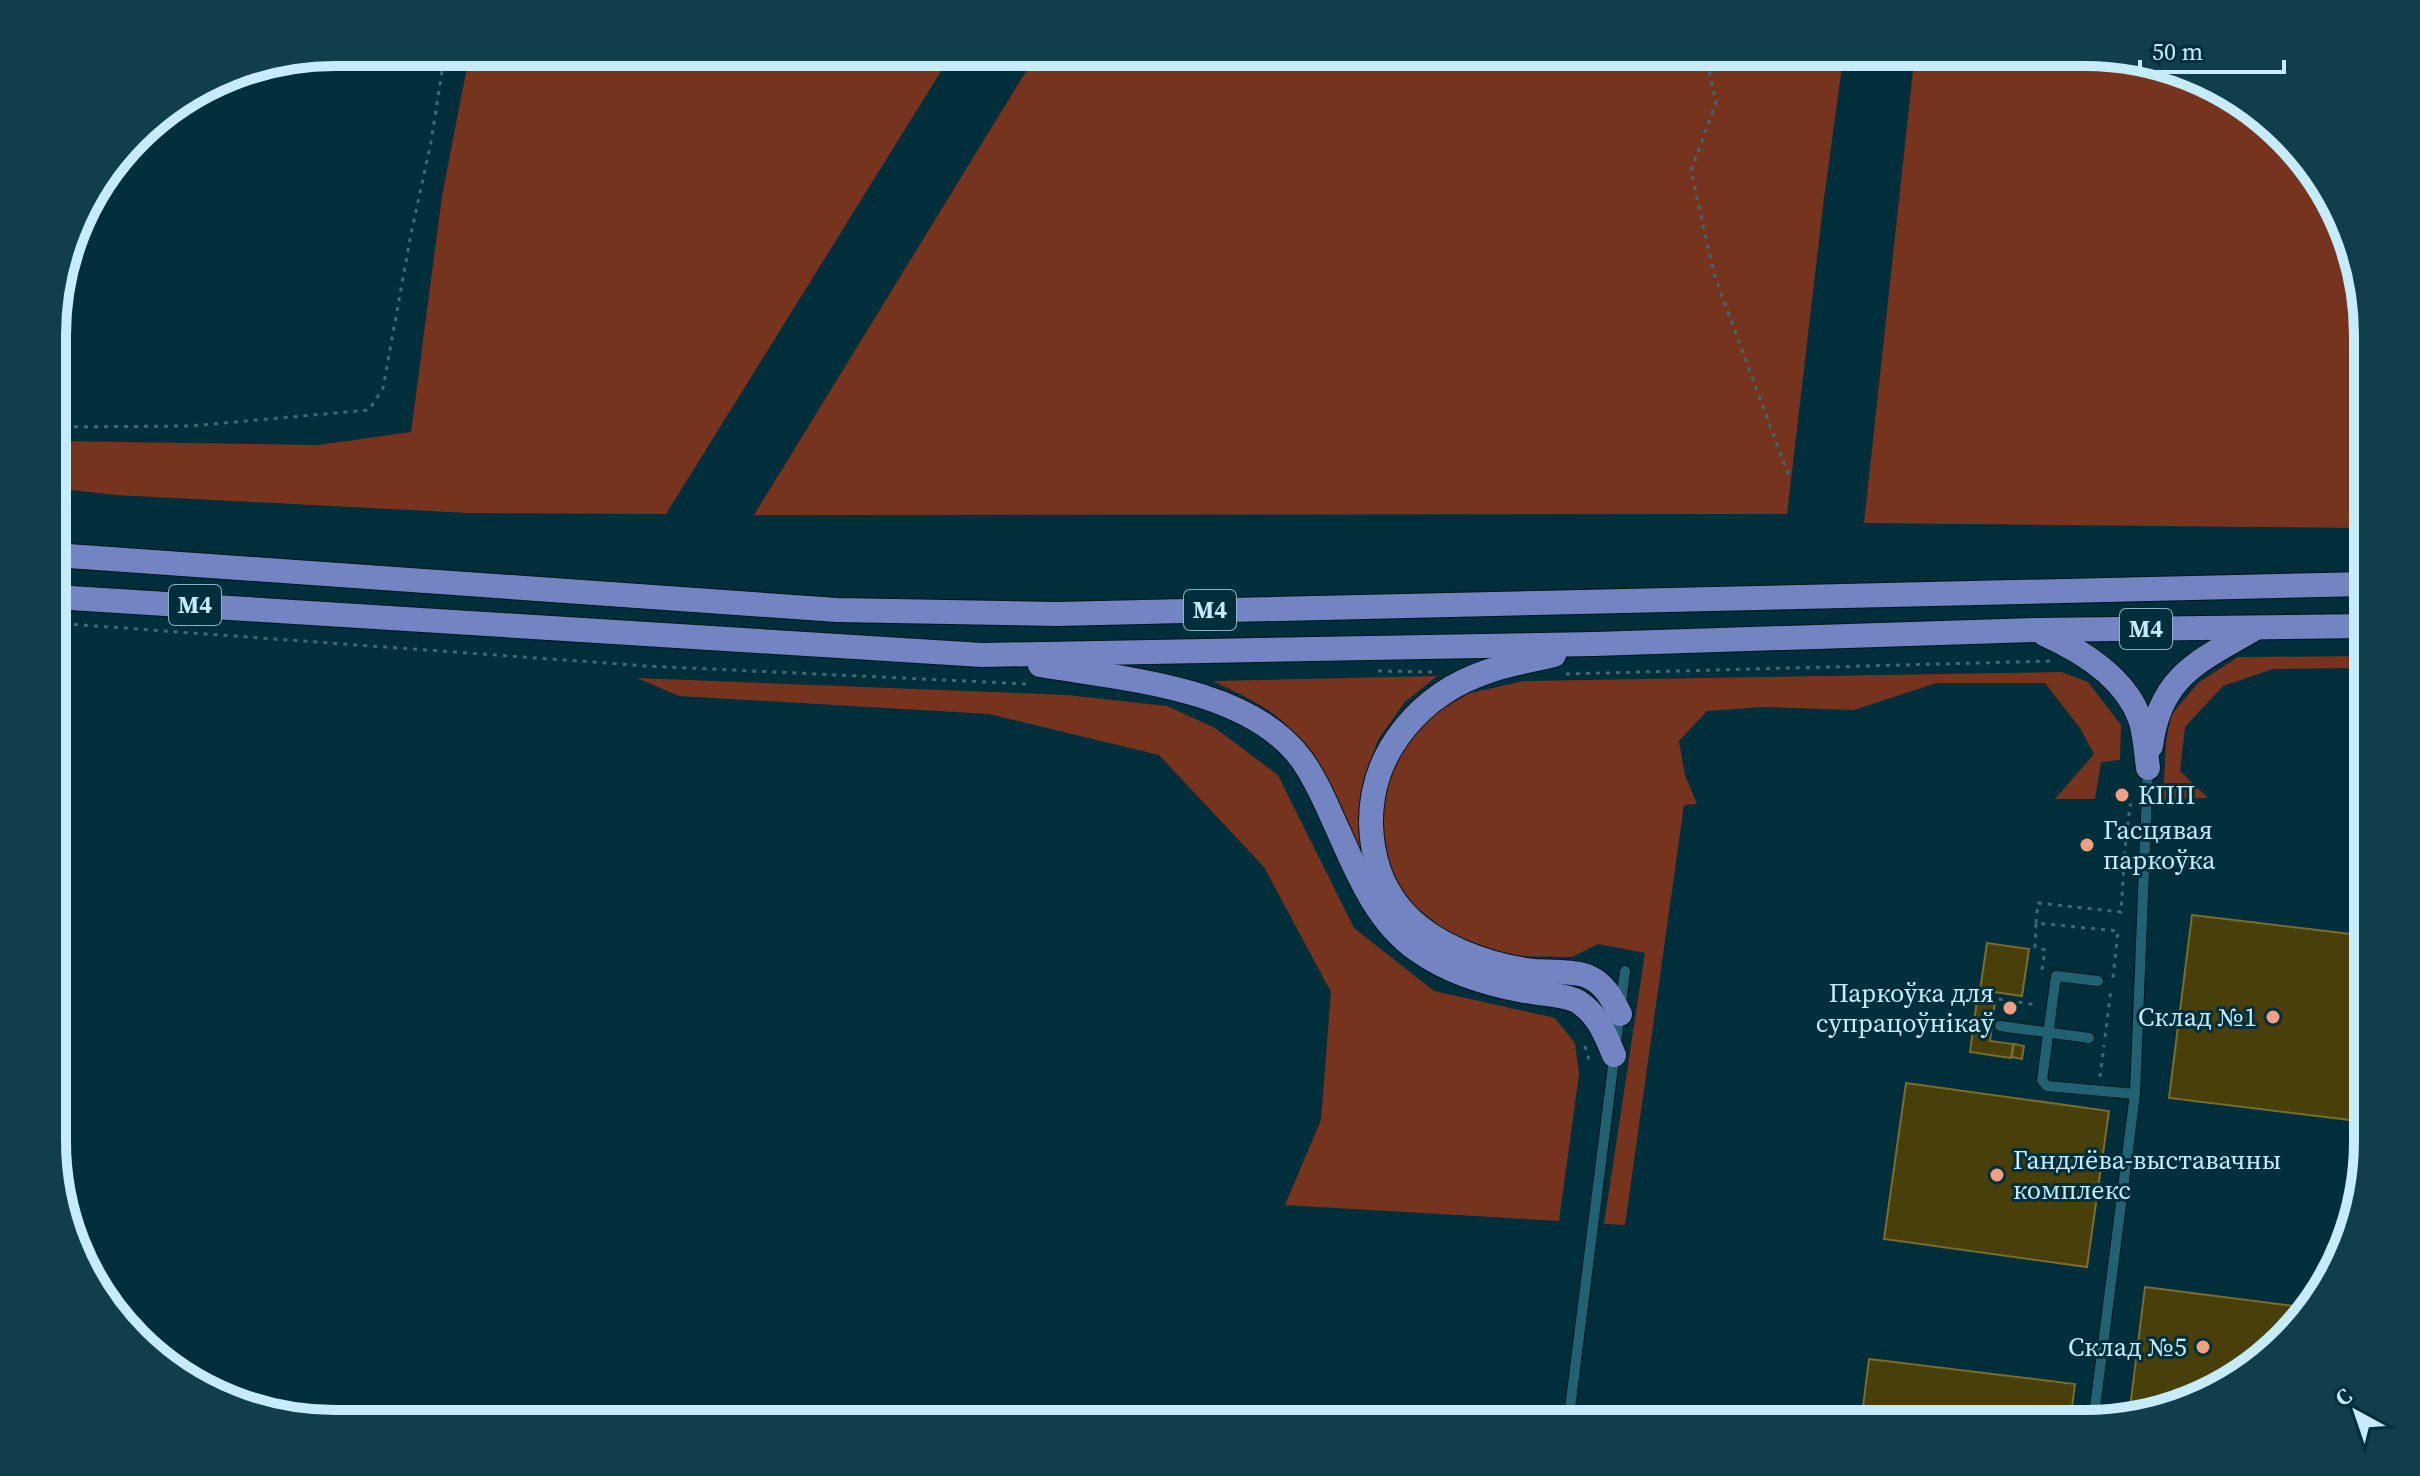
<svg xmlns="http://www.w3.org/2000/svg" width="2420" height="1476" viewBox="0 0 2420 1476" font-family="'Source Serif 4',serif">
  <rect width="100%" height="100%" fill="#002f3b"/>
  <g fill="#76331d">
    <polygon points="470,52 953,52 666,514 469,513 115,495 54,488 54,441 318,445 411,432 442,196"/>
    <polygon points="1038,52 1844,52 1824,198 1787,514 754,515"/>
    <polygon points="1915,52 2086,52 2176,67 2242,99 2330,193 2367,316 2367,528 1864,523"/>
    <polygon points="2367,656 2367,668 2273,669 2223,686 2185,727 2180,771 2208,798 2163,799 2166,742 2171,715 2198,683 2238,657"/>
    <polygon points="2061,672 2088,682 2121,725 2120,760 2101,762 2095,799 2055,799 2094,754 2080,728 2045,683 1937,683 1854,710 1763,707 1707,711 1679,741 1685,775 1697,804 1684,805 1625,1225 1604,1224 1645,953 1598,944 1572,957 1512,956 1454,937 1413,905 1389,876 1381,841 1380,799 1395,755 1433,714 1470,693 1524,681"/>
    <path d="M1437,676L1404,703L1378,740L1363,781L1359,824L1369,861H1364C1340,806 1320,746 1268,710C1251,699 1231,690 1213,681Z"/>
    <polygon points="637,678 1067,695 1167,706 1215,728 1278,775 1354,928 1434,991 1555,1018 1575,1043 1579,1074 1559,1221 1285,1205 1321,1120 1331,992 1264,867 1159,755 989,714 679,696"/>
  </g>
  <g fill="#483f0b" stroke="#796d2c" stroke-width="2">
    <polygon points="2118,789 2128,790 2127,801 2117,800"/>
    <polygon points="2192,915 2367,936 2367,1122 2169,1098"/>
    <polygon points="1987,943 2029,949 2022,996 1980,990"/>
    <polygon points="1977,1000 1995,1002 1990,1041 2013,1044 2011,1058 1970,1052"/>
    <polygon points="2014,1044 2024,1046 2022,1059 2012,1057"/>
    <polygon points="1906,1083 2109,1111 2087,1267 1884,1239"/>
    <polygon points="2145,1287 2310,1308 2226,1386 2129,1416"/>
    <polygon points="1869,1359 2075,1384 2070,1423 1861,1423"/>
  </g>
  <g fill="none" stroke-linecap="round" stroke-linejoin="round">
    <g stroke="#00161d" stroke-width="12">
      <g id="service">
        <polyline points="2098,981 2056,976 2042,1080 2047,1086 2135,1094"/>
        <polyline points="2000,1026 2089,1038"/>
        <polyline points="2093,1423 2135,1094 2148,768"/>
        <polyline points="1568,1424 1625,971"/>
      </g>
    </g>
    <g stroke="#00161d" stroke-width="26">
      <g id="trunk">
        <polyline points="54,555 837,610 1057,614 2367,584"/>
        <polyline points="54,597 982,655 1594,644 2035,630 2367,626"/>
        <path d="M2044,634C2082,651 2125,677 2140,719C2145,734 2146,753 2148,768"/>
        <path d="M1554,655C1533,660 1510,664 1489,671C1422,693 1370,751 1371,824C1372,855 1380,884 1400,908C1430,945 1489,966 1535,971C1549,972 1578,971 1589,977C1605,984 1612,999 1620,1014"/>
        <path d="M1040,665C1122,679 1249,687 1302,760C1317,781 1327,806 1338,830C1357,873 1377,922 1417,950C1449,973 1486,984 1524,991C1537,993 1566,995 1577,1001C1598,1014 1605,1034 1614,1055"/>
        <path d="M2151,746C2160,675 2200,661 2256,628"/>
      </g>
    </g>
    <g stroke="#3e6a76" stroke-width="3" stroke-dasharray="4 6" stroke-linecap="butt">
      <polyline points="1705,52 1716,102 1691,171 1714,274 1789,477"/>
      <polyline points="54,427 190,426 369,410 383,388 411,234 431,142 445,52"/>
      <polyline points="54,623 647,666 1029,684"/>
      <polyline points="1378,671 1435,672"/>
      <polyline points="1566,674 2051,661"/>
      <polyline points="2036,923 2038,903 2121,912 2125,848 2130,805 2132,805"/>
      <polyline points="2042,970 2045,950 2035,947 2036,923 2118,931 2113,978"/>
      <polyline points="1979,996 2038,1005"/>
      <polyline points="2105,1037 2111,989"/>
      <polyline points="1585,1046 1590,1063 1592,1063"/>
      <polyline points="2100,1077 2104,1045"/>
    </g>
    <use href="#service" stroke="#206172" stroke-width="10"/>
    <use href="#trunk" stroke="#7284c2" stroke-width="24"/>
  </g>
  <g fill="#f39f84" stroke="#002f3b" stroke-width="3">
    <circle cx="2122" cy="795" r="8"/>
    <circle cx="2087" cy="845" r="8"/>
    <circle cx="2010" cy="1008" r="8"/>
    <circle cx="2273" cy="1017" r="8"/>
    <circle cx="1997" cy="1175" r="8"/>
    <circle cx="2203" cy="1347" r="8"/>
  </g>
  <g text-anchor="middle" stroke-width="6" stroke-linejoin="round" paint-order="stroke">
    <g fill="#002f3b" stroke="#8ab3bf" stroke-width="2">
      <rect x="169" y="585" width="52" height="40" rx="6"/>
      <rect x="1184" y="590" width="52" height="40" rx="6"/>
      <rect x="2120" y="609" width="52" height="40" rx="6"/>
    </g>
    <g font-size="24" font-weight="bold" fill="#c5ecf8">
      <text x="195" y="613">М4</text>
      <text x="1210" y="618">М4</text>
      <text x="2146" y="637">М4</text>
    </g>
    <g font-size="26" fill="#c5ecf8" stroke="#002f3b" text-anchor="start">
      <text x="2138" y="804">КПП</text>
      <text x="2103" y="839">Гасцявая<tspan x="2103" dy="30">паркоўка</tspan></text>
      <text x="1994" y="1002" text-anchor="end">Паркоўка для<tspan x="1994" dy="30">супрацоўнікаў</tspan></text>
      <text x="2257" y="1026" text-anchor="end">Склад №1</text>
      <text x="2013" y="1169">Гандлёва-выставачны<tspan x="2013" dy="30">комплекс</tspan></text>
      <text x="2187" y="1356" text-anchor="end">Склад №5</text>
    </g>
  </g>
  <path d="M0 0H2420V1476H0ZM335 66H2085A269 269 0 0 1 2354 335V1141A269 269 0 0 1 2085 1410H335A269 269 0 0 1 66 1141V335A269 269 0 0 1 335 66Z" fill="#103e4a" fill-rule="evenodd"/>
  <path fill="none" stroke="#c5ecf8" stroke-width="10" d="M335 66H2085A269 269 0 0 1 2354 335V1141A269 269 0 0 1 2085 1410H335A269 269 0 0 1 66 1141V335A269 269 0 0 1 335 66Z"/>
  <g transform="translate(2356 1412) rotate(320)" stroke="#002f3b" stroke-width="6" paint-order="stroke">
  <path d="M0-6L14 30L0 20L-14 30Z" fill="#c5ecf8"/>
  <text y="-12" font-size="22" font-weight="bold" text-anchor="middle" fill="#c5ecf8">С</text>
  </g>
  <path d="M2140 60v12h144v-12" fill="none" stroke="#c5ecf8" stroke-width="4"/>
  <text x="2152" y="60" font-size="24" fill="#c5ecf8" stroke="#002f3b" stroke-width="6" paint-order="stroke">50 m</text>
</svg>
